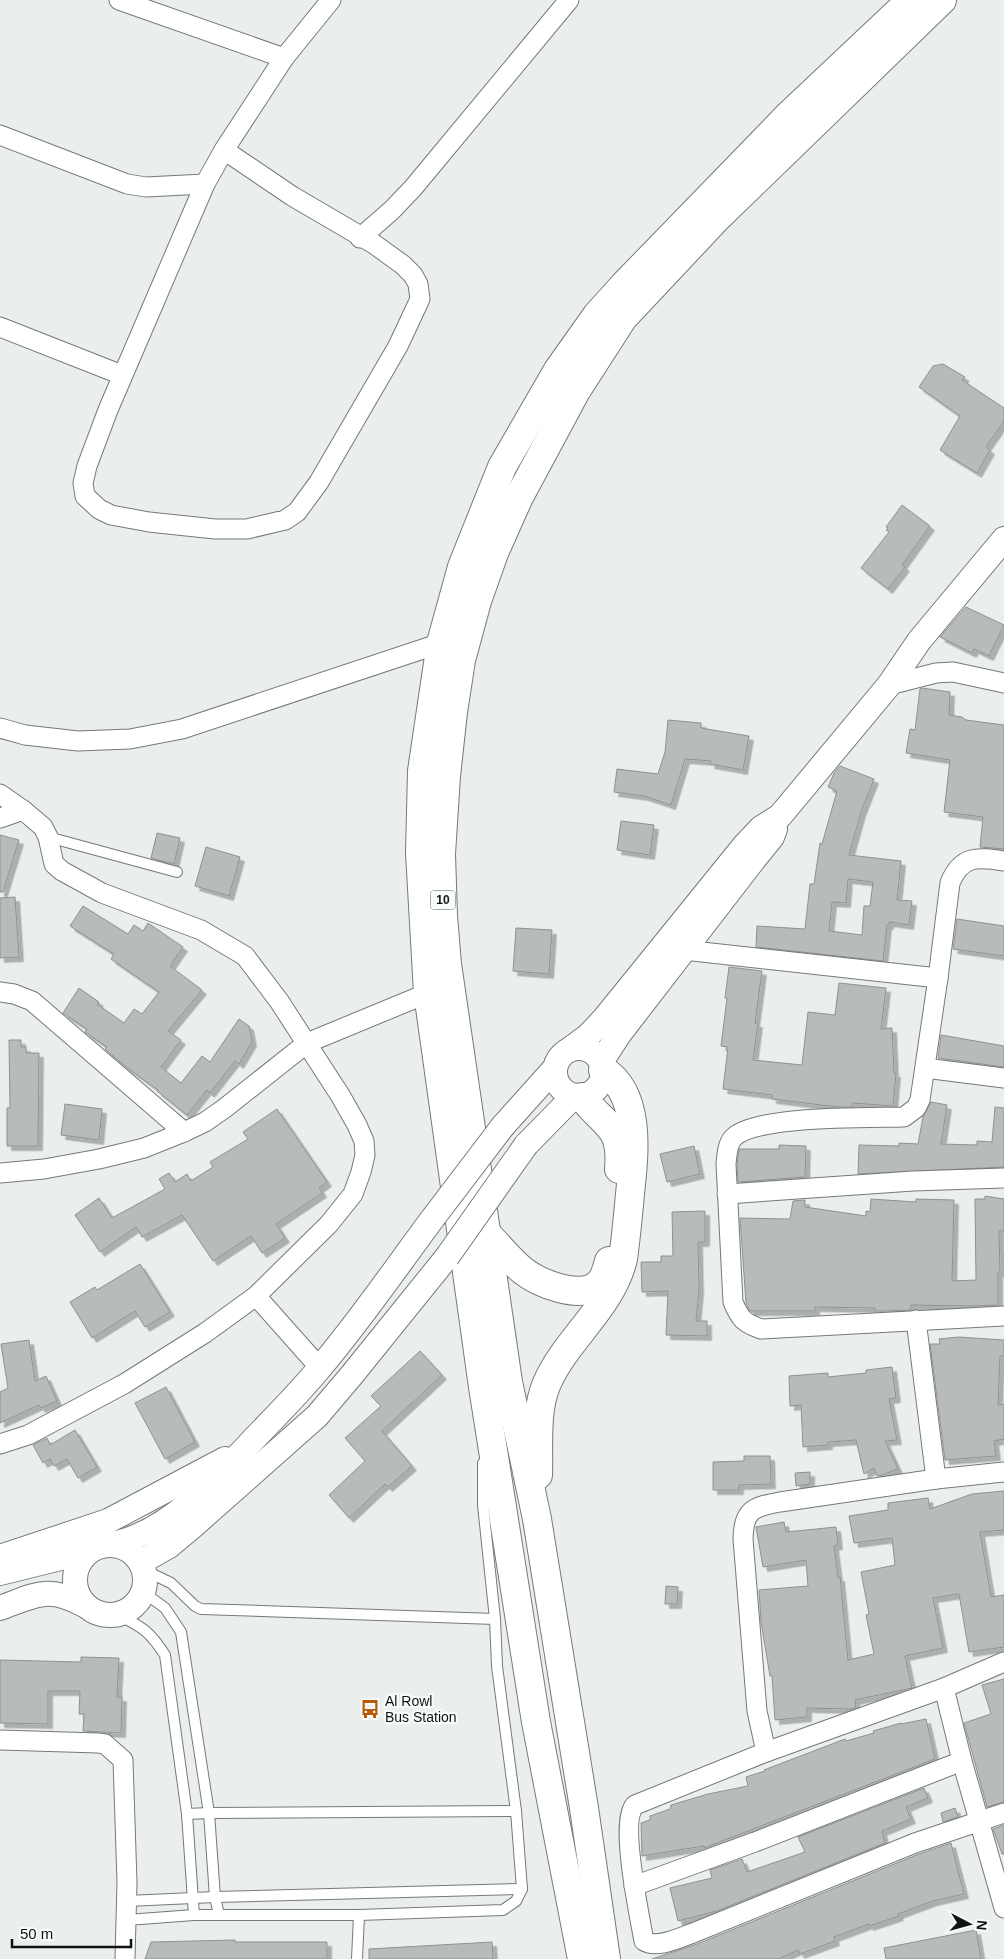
<svg xmlns="http://www.w3.org/2000/svg" width="1004" height="1959" viewBox="0 0 1004 1959" font-family="Arial,sans-serif">
  <defs>
    <filter id="shadow"><feDropShadow dx="4.5" dy="4.5" stdDeviation="0" flood-color="#0004"/></filter>
  </defs>
  <rect width="100%" height="100%" fill="#eaefee"/>
  <g fill="#b7bcbb" stroke="#8d9291" fill-rule="evenodd" filter="url(#shadow)">
    <polygon points="943,364 965,377 962,380 1004,408 1004,421 986,447 990,450 977,473 940,450 960,416 919,387 933,366"/>
    <polygon points="902,505 930,526 902,565 905,567 888,589 861,568 889,532 886,530 888,528 886,527"/>
    <polygon points="966,607 1004,625 989,656 974,649 972,653 940,637"/>
    <polygon points="922,688 950,692 949,715 962,717 966,720 1004,725 1004,849 980,847 983,817 944,812 950,760 906,753 910,729 915,730 920,689"/>
    <polygon points="668,720 701,723 701,728 749,736 743,770 710,764 711,761 685,759 671,805 644,796 614,792 617,769 658,774 665,752"/>
    <path d="M840,766L874,779L861,812L849,855L901,861L897,900L912,901L909,925L889,922V925H887L883,961L756,947L757,926L805,929L810,884H814L820,843L822,844L837,791L828,787L834,773ZM848,879L873,882L870,906H864L862,935L829,931L832,902L846,903Z"/>
    <polygon points="621,821 654,825 650,855 617,850"/>
    <polygon points="157,833 180,838 174,864 151,858"/>
    <polygon points="0,835 19,840 3,892 0,892"/>
    <polygon points="206,847 240,857 229,896 195,886"/>
    <polygon points="15,897 19,957 0,958 0,898"/>
    <polygon points="83,906 128,934 134,925 143,931 148,923 183,947 170,966 202,990 168,1031 181,1040 161,1067 181,1083 202,1056 210,1062 239,1019 249,1026 252,1042 239,1064 235,1061 210,1093 207,1090 187,1115 157,1091 158,1090 126,1067 105,1049 107,1047 85,1032 87,1029 63,1013 79,988 99,1002 97,1004 124,1023 134,1009 142,1014 159,992 111,959 114,954 70,926"/>
    <polygon points="957,919 1004,926 1004,956 953,949"/>
    <polygon points="516,928 552,930 549,974 513,971"/>
    <polygon points="729,967 762,971 755,1023 758,1023 753,1060 802,1065 808,1012 835,1015 839,983 886,988 881,1029 892,1028 894,1073 896,1073 893,1106 852,1103 852,1107 838,1107 772,1099 772,1095 723,1089 728,1047 721,1046 727,998 725,998"/>
    <polygon points="941,1035 1004,1046 1004,1067 938,1058"/>
    <polygon points="9,1040 21,1040 21,1047 26,1047 26,1053 39,1053 38,1146 7,1146 7,1108 10,1108"/>
    <polygon points="931,1102 947,1105 941,1144 977,1145 977,1141 992,1142 995,1107 1004,1108 1004,1167 858,1174 859,1145 899,1146 899,1143 918,1144 923,1117"/>
    <polygon points="65,1104 102,1109 99,1140 61,1135"/>
    <polygon points="277,1109 327,1182 319,1188 322,1193 276,1224 285,1238 262,1253 251,1236 213,1261 182,1215 142,1237 136,1227 100,1252 75,1215 99,1198 112,1218 165,1189 159,1179 169,1173 175,1182 187,1174 191,1181 213,1167 210,1162 248,1139 243,1132"/>
    <polygon points="779,1145 806,1146 805,1177 738,1182 737,1164 739,1149 779,1149"/>
    <polygon points="694,1146 700,1174 667,1182 660,1154"/>
    <polygon points="985,1196 1004,1199 1004,1231 999,1231 1000,1272 998,1272 998,1305 971,1306 911,1305 911,1310 887,1311 875,1311 875,1308 815,1307 815,1311 750,1311 746,1303 740,1218 790,1219 793,1201 805,1200 805,1207 866,1216 866,1211 870,1212 871,1199 916,1202 916,1199 954,1200 952,1281 976,1280 975,1199 985,1199"/>
    <polygon points="705,1211 705,1242 698,1242 699,1290 696,1321 707,1321 707,1336 666,1335 668,1291 642,1292 641,1262 661,1262 661,1256 673,1256 672,1212"/>
    <polygon points="140,1264 170,1312 145,1327 135,1311 92,1338 70,1302 95,1287 97,1290"/>
    <polygon points="959,1337 1004,1340 1004,1356 1000,1356 998,1405 1004,1404 1004,1439 994,1441 996,1456 945,1460 930,1344 940,1344 939,1339"/>
    <polygon points="29,1340 35,1381 46,1376 57,1401 41,1408 39,1405 0,1423 0,1392 8,1388 1,1344"/>
    <polygon points="420,1351 442,1375 382,1431 412,1466 388,1487 385,1484 349,1518 329,1495 365,1461 345,1438 381,1406 371,1396"/>
    <polygon points="892,1367 896,1398 889,1399 897,1440 885,1441 898,1469 879,1476 877,1476 874,1468 864,1474 856,1440 828,1442 828,1445 803,1447 801,1405 790,1406 789,1376 828,1373 828,1377 866,1373 866,1370"/>
    <polygon points="166,1387 195,1442 165,1459 135,1403"/>
    <polygon points="75,1430 97,1467 78,1478 67,1459 54,1466 50,1459 43,1463 33,1445 47,1438 50,1445"/>
    <polygon points="744,1456 770,1456 771,1484 739,1485 739,1490 713,1490 713,1462 744,1461"/>
    <polygon points="810,1472 810,1484 796,1486 795,1473"/>
    <polygon points="1004,1491 1004,1530 980,1532 991,1597 1004,1595 1004,1647 969,1652 959,1594 933,1598 943,1648 905,1656 912,1688 855,1700 856,1708 852,1709 807,1708 807,1717 775,1720 772,1676 770,1676 761,1622 759,1590 808,1586 806,1560 763,1567 756,1527 784,1522 786,1532 836,1527 838,1545 834,1546 838,1577 840,1577 848,1660 874,1654 866,1615 869,1614 861,1572 895,1565 892,1538 854,1543 849,1516 888,1510 888,1503 928,1498 930,1509 972,1494"/>
    <polygon points="666,1586 678,1587 677,1604 665,1604"/>
    <polygon points="81,1657 119,1658 117,1697 122,1697 121,1733 83,1731 84,1714 79,1714 80,1691 48,1691 48,1724 0,1723 0,1660 81,1662"/>
    <polygon points="1004,1679 1004,1802 987,1807 964,1723 991,1714 982,1685"/>
    <polygon points="926,1719 935,1759 704,1848 704,1846 642,1856 641,1823 650,1820 650,1816 670,1809 671,1805 708,1794 748,1786 746,1777 765,1771 764,1770 845,1739 846,1741 874,1733 873,1731 901,1723 901,1724"/>
    <polygon points="924,1788 928,1798 906,1807 911,1819 882,1831 885,1843 717,1911 678,1921 670,1888 712,1878 710,1870 742,1859 747,1872 805,1852 798,1837"/>
    <polygon points="955,1808 958,1817 943,1822 941,1813"/>
    <polygon points="1004,1825 1004,1854 1002,1854 993,1829"/>
    <polygon points="951,1843 964,1894 933,1901 898,1914 899,1916 869,1926 869,1924 834,1937 835,1941 800,1954 798,1950 778,1959 652,1959 697,1944 919,1854"/>
    <polygon points="976,1930 981,1959 886,1959 884,1948"/>
    <polygon points="235,1940 235,1942 327,1942 327,1959 145,1959 151,1942"/>
    <polygon points="492,1942 493,1959 369,1959 369,1949"/>
  </g>
  <g fill="none" stroke-linecap="round" stroke-linejoin="round">
    <g stroke="#757978" stroke-width="12">
      <g id="service">
        <polyline points="48,837 177,872"/>
        <polyline points="144,1570 171,1583 195,1606 201,1609 495,1619"/>
        <polyline points="143,1592 165,1608 181,1632 209,1813 215,1897 219,1915"/>
        <path d="M118,1615C143,1627 150,1632 165,1655L187,1814L194,1915"/>
        <polyline points="187,1814 209,1813 516,1811"/>
        <polyline points="127,1901 215,1897 522,1889"/>
        <polyline points="127,1920 194,1915 359,1915 503,1910 516,1901 522,1889 516,1811 497,1666 495,1619 483,1505 483,1463"/>
        <polyline points="357,1959 359,1915"/>
      </g>
    </g>
    <g stroke="#757978" stroke-width="21">
      <g id="minor">
        <polyline points="119,0 284,58"/>
        <polyline points="0,135 127,184 146,187 205,184"/>
        <polyline points="224,150 292,196 374,244 403,265 413,275 418,284 420,299 398,346 319,482 297,512 285,520 247,529 215,529 149,522 111,515 99,509 85,496 83,483 87,466 108,410 205,184 224,150 284,58 331,0"/>
        <polyline points="360,238 392,210 413,188 569,0"/>
        <polyline points="0,327 122,375"/>
        <polyline points="889,685 936,673 953,672 1004,683"/>
        <polyline points="0,728 25,735 78,741 130,739 182,729 441,643"/>
        <polyline points="0,794 23,810"/>
        <polyline points="0,818 23,810 43,827 48,837 54,864 62,871 102,893 201,930 245,956 279,1001 340,1095 357,1125 364,1141 365,1155 361,1172 353,1194 329,1224 256,1296 205,1333 124,1384 28,1435 0,1444"/>
        <path d="M1004,861C978,857 961,855 950,883L938,978L920,1100L916,1108L904,1117C870,1118 754,1115 733,1138C727,1145 727,1155 726,1164L733,1302C740,1319 744,1323 761,1329L1004,1316"/>
        <polyline points="684,950 938,978"/>
        <polyline points="0,992 14,994 32,1001 184,1132"/>
        <polyline points="925,1068 1004,1078"/>
        <polyline points="0,1173 44,1169 99,1159 144,1148 184,1132 205,1122 225,1108 307,1043 428,993"/>
        <polyline points="727,1194 913,1181 1004,1178"/>
        <polyline points="256,1296 320,1368"/>
        <polyline points="916,1320 936,1479"/>
        <path d="M1004,1662L944,1688L766,1752L635,1805C619,1821 640,1918 644,1941C657,1949 679,1938 693,1933L915,1843L1004,1813"/>
        <polyline points="944,1688 962,1761 1004,1908"/>
        <polyline points="0,1740 98,1743 105,1744 123,1760 127,1882 125,1959"/>
        <path d="M766,1752L757,1711L743,1539C744,1510 752,1507 780,1502L936,1479L1004,1472"/>
        <polyline points="634,1886 755,1842 962,1761"/>
      </g>
    </g>
    <g stroke="#757978" stroke-width="26">
      <g id="tertiary">
        <circle cx="579" cy="1072" r="24"/>
        <polyline points="569,1050 588,1036 604,1019 744,846 761,828 780,816 889,685 919,641 1004,539"/>
        <polyline points="601,1062 620,1033 755,858 772,837 775,829"/>
        <polyline points="503,1126 555,1068"/>
        <polyline points="526,1145 574,1096"/>
        <path d="M112,1544C166,1534 217,1479 253,1440C275,1417 298,1394 318,1370C359,1322 395,1269 433,1218"/>
        <circle cx="110" cy="1580" r="35"/>
        <polyline points="0,1557 108,1521 225,1459"/>
        <polyline points="141,1562 169,1546 193,1526 317,1416 351,1376 447,1257"/>
        <polyline points="0,1573 89,1551"/>
        <path d="M0,1608C36,1595 48,1585 84,1605"/>
      </g>
    </g>
    <g stroke="#757978" stroke-width="30">
      <g id="trunk">
        <path d="M582,1097C604,1126 623,1125 619,1169"/>
        <path d="M487,1234C499,1246 509,1259 522,1270C538,1283 580,1300 597,1285C604,1280 607,1269 609,1261"/>
        <path d="M538,1475C539,1445 535,1410 547,1383C567,1338 611,1308 623,1259C626,1237 628,1216 630,1194C634,1156 642,1094 603,1070"/>
        <polyline points="582,1959 536,1722 483,1387 428,993 420,853 422,771 441,643 462,567 502,467 558,370 597,315 625,284 788,116 911,0"/>
        <polyline points="606,1959 584,1808 537,1519 508,1382 447,964 443,916 441,854 446,776 453,712 461,660 477,601 494,553 518,499 576,391 623,318 716,219 942,0"/>
      </g>
    </g>
    <use href="#service" stroke="#fff" stroke-width="10"/>
    <use href="#minor" stroke="#fff" stroke-width="19"/>
    <use href="#tertiary" stroke="#fff" stroke-width="24"/>
    <use href="#trunk" stroke="#fff" stroke-width="28"/>
    <g stroke="#757978" stroke-width="26" stroke-linecap="butt">
      <g id="tertiary-bridge">
        <polyline points="433,1218 503,1126"/>
        <polyline points="447,1257 526,1145"/>
      </g>
    </g>
    <use href="#tertiary-bridge" stroke="#fff" stroke-width="24"/>
  </g>
  <defs>
    <g id="bus-bare" transform="scale(1.5)"><path d="M-5-6H5V4H4V6H2V4H-2V6H-4V4H-5ZM-3.5-4V0h7V-4ZM-3.5 1.2v1.5H-2V1.2ZM2 1.2v1.5H3.5V1.2Z" fill="#b85b09" stroke="#f7fcfb" stroke-width="2.5" paint-order="stroke"/></g>
  </defs>
  <g fill-rule="evenodd">
    <use href="#bus-bare" x="370" y="1709"/>
  </g>
  <g text-anchor="middle" stroke-width="4.5" stroke-linejoin="round" paint-order="stroke">
    <rect fill="#f7fcfb" stroke="#565958" stroke-width="1" x="430.5" y="890.5" width="25" height="19" rx="4"/>
    <g font-size="12" font-weight="bold" fill="#111312">
      <text x="443" y="904">10</text>
    </g>
    <g font-size="14" fill="#111312" stroke="#f7fcfb" text-anchor="start">
      <text x="385" y="1706">Al Rowl<tspan x="385" dy="16">Bus Station</tspan></text>
    </g>
  </g>
  <g transform="translate(969 1924) rotate(96)" stroke="#f7fcfb" stroke-width="4" paint-order="stroke">
  <path d="M0-4L9 19L0 12L-9 19Z" fill="#111312"/>
  <text y="-8" font-size="14" font-weight="bold" text-anchor="middle" fill="#111312">N</text>
  </g>
  <path d="M12 1939v8h119v-8" fill="none" stroke="#111312" stroke-width="2.5"/>
  <text x="20" y="1939" font-size="15" fill="#111312" stroke="#f7fcfb" stroke-width="4" paint-order="stroke">50 m</text>
</svg>
